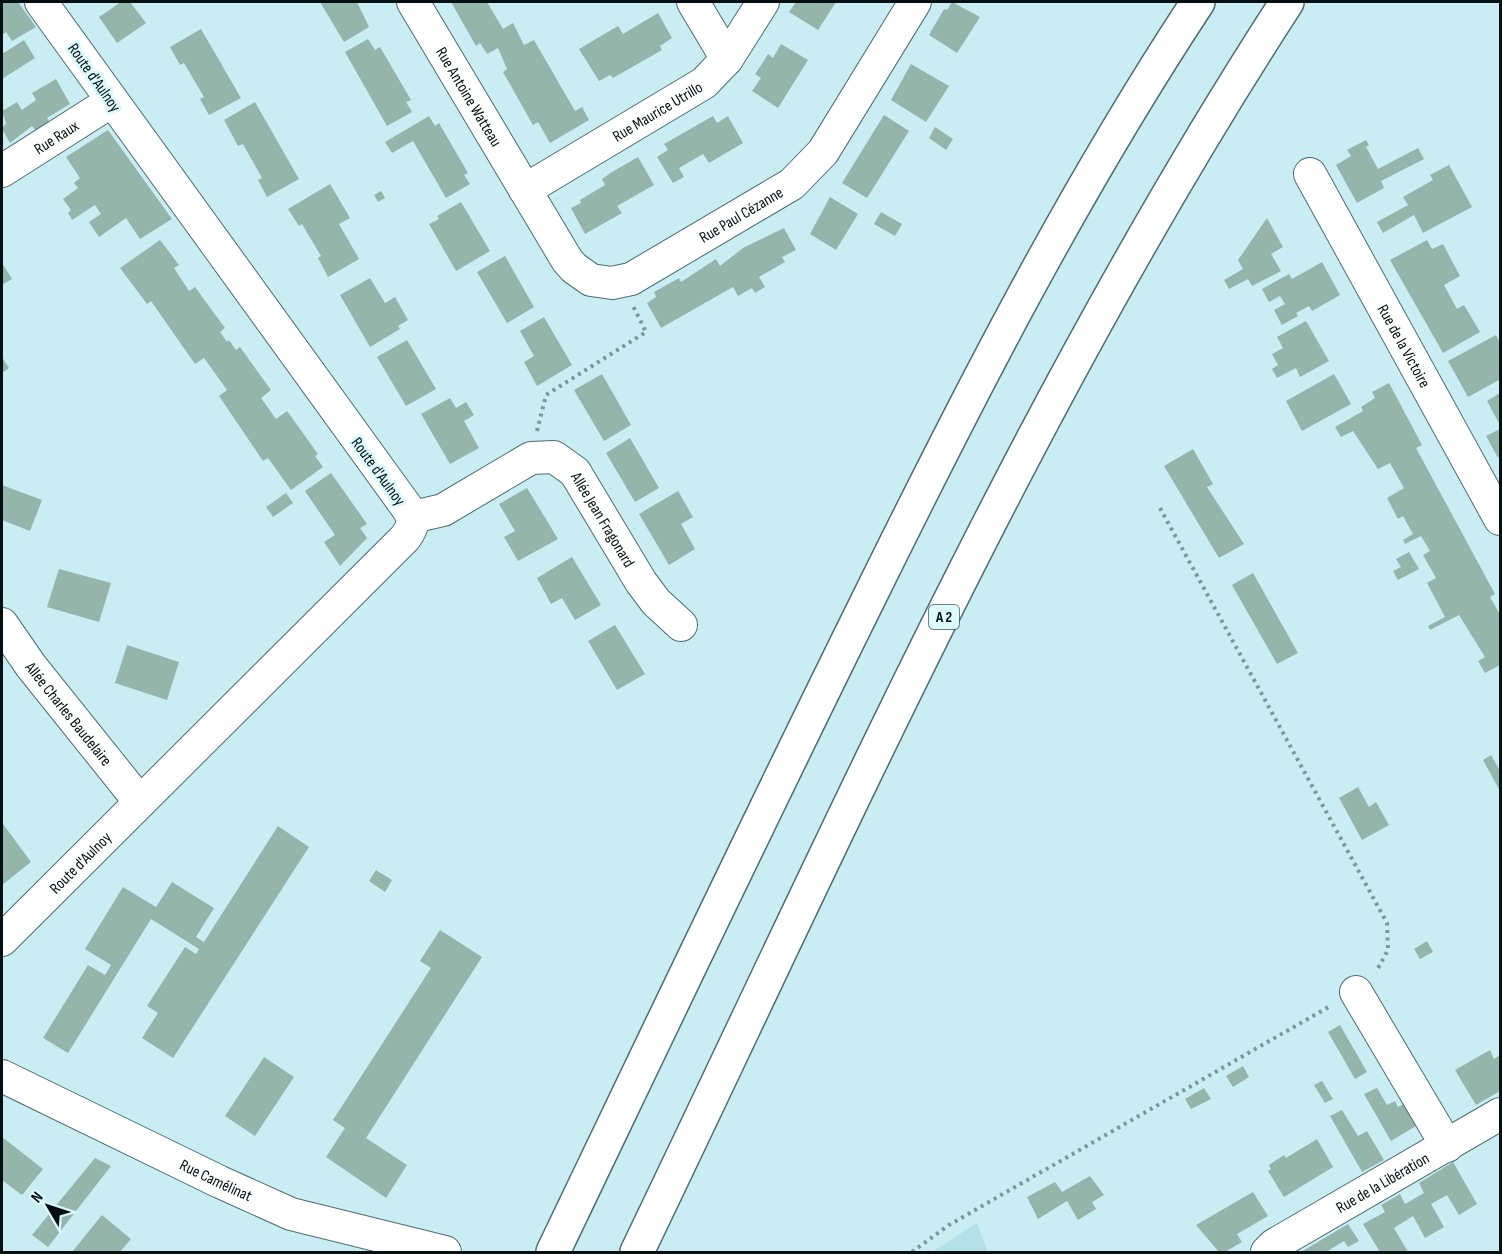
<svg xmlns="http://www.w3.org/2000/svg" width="1502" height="1254" viewBox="0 0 1502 1254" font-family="'Sofia Sans Condensed',sans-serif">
  <rect width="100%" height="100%" fill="#c9edf2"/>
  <polygon fill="#b3e1e7" points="977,1223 988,1252 932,1252"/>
  <g fill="#95b5ab">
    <polygon points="2,2 18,2 36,27 12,41 6,32 2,35"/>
    <polygon points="121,2 130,2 146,23 117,43 99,17"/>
    <polygon points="320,2 357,2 369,27 344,42"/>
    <polygon points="451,2 487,2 503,29 513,23 524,45 534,40 575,111 582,107 589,120 550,143 538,122 533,125 503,72 507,69 498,48 487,54 480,43 476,46"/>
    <polygon points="796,2 836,2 818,30 789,12"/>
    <polygon points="952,2 980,17 957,53 929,35 944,9 947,10"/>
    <polygon points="658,13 672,38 660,46 662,50 613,78 610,75 599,81 579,49 618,26 623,34"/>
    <polygon points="201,29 241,98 209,115 200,99 204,97 184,63 180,65 170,47"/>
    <polygon points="368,39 375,50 380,47 411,100 406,102 412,112 387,126 345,52"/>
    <polygon points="24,40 35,58 2,79 2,54"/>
    <polygon points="781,44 808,60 778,108 752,91 761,78 755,74 762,64 768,54 773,58"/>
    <polygon points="911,64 949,86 926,122 891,100"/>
    <polygon points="56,79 70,104 47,118 50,123 36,131 32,126 10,143 2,129 6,123 2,111 17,102 22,110 36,100 32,93"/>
    <polygon points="255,102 299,179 267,197 258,180 262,178 243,144 238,146 224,120"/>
    <polygon points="884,115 909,131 867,198 842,183"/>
    <polygon points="429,116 435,126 439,123 468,173 464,175 470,184 446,198 413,141 392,153 385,142"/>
    <polygon points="713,116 717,123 728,116 743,143 709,163 703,154 679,168 684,177 673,183 657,157 668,150 664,144"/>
    <polygon points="935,127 953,139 946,150 929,138"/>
    <polygon points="108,130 172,219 140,239 126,218 99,237 89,222 101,214 95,205 72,220 68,213 71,210 63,199 78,188 74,183 80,178 66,157"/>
    <polygon points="1366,140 1369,145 1366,147 1378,169 1418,148 1424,159 1381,181 1384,188 1357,203 1336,165 1351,156 1347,150"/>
    <polygon points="638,157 654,185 617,206 622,213 585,234 571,208 581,203 580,200 605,185 602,179 612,172"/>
    <polygon points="1449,165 1472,207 1423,233 1414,215 1383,233 1377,222 1408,205 1403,197 1433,180 1430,175"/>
    <polygon points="330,184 350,218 339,224 359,259 328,277 318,258 321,256 302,224 299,226 288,209"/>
    <polygon points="381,191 385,198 378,202 374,195"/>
    <polygon points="830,197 858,214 836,250 810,234"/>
    <polygon points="461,202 490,251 456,271 429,224 439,219 437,216"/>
    <polygon points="881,212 902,224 895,236 874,224"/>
    <polygon points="1267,218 1283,247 1271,254 1281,271 1252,286 1248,279 1229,289 1224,280 1243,269 1238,260"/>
    <polygon points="784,228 796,250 782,257 785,262 759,277 765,287 755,293 752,288 738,296 733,287 661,328 647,303 656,297 654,292 679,278 681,282 716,259 720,266 743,248"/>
    <polygon points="160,240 179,265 174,268 189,291 195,287 225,328 220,332 227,342 229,340 236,350 240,347 271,390 261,398 276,419 287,411 318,454 315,456 323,467 291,490 268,458 263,461 219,396 227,390 204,358 195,364 151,301 147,304 120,268"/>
    <polygon points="1427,240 1432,249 1443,244 1460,276 1444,285 1457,309 1464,305 1480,332 1443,353 1390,260"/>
    <polygon points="505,256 534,307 507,323 477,272"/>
    <polygon points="1322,262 1340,295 1312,311 1309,306 1296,313 1298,316 1282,325 1274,310 1285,304 1280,296 1269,302 1262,289 1289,274 1292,279"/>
    <polygon points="2,263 12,279 2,285"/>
    <polygon points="370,278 385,303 395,297 408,320 398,326 400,329 370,347 340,295"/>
    <polygon points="544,317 572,365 537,386 524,362 534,356 520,331"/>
    <polygon points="1306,321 1329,361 1300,377 1296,368 1277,378 1272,369 1278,365 1272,354 1283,348 1277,337"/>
    <polygon points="1496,335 1500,343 1500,382 1499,380 1468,397 1448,361"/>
    <polygon points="407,340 436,389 406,406 377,357"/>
    <polygon points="2,357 9,368 2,373"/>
    <polygon points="602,374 631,425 604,441 574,390"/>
    <polygon points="1334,374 1351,404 1302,431 1286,401"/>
    <polygon points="1389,383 1422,445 1416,448 1495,594 1490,597 1500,615 1500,665 1485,673 1478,661 1485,657 1459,615 1430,630 1428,626 1445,617 1427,583 1436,578 1423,555 1430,551 1421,536 1405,544 1403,540 1413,534 1403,516 1398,519 1387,498 1404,488 1390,463 1378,469 1353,431 1341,437 1335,427 1363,411 1361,407 1375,398 1372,392"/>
    <polygon points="1500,393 1500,425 1487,401"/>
    <polygon points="450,398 456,408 466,402 474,415 464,421 479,448 450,464 421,414"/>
    <polygon points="1500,429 1500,456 1498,458 1486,436"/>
    <polygon points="630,438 659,488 635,502 606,453"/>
    <polygon points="1193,449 1213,484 1207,487 1244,544 1219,558 1164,466"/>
    <polygon points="331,473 367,524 360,528 367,538 340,566 324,542 335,535 305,491"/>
    <polygon points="2,485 42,500 30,531 2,520"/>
    <polygon points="527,488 558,539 518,561 504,537 515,531 499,504"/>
    <polygon points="678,491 693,517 681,524 695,549 669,565 639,514"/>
    <polygon points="286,493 293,503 273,517 266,507"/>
    <polygon points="1409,552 1419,569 1398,580 1393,571 1401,567 1396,559"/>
    <polygon points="572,557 601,605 575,620 562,598 551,604 537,578"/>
    <polygon points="59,569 111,583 99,622 47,607"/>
    <polygon points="1253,573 1298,653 1277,664 1232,585"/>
    <polygon points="615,625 645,674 617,690 588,641"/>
    <polygon points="127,645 179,662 167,700 115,683"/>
    <polygon points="1491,755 1500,771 1500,791 1483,760"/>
    <polygon points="1358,787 1369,807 1376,802 1389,825 1362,840 1339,798"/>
    <polygon points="3,824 31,862 2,885 2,825"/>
    <polygon points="278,826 309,847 173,1058 142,1038 158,1013 147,1006 185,947 196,954 199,949 151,919 68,1053 43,1038 88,965 105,975 111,965 85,949 123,887 156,907 172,882 214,908 196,937 204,942"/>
    <polygon points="376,870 392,880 385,892 369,881"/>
    <polygon points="440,930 482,957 366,1138 407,1165 386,1198 326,1157 345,1128 333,1120 431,968 420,961"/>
    <polygon points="1427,941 1433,952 1420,959 1414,949"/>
    <polygon points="1340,1025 1367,1072 1355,1079 1328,1032"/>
    <polygon points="1490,1050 1494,1059 1500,1055 1500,1091 1476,1105 1455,1070"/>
    <polygon points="264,1057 294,1077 255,1136 225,1116"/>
    <polygon points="1243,1066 1249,1077 1233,1087 1226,1076"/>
    <polygon points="1322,1081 1333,1099 1325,1103 1314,1085"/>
    <polygon points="1204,1088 1211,1099 1191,1109 1185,1099"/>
    <polygon points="1377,1088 1387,1105 1395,1101 1398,1107 1409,1101 1421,1123 1391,1141 1364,1094"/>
    <polygon points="1342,1110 1358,1136 1367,1131 1384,1160 1362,1172 1330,1116"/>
    <polygon points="2,1137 43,1169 22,1195 2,1180"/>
    <polygon points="1317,1139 1333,1167 1284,1197 1268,1171 1271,1169 1269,1165 1284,1155 1286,1158"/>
    <polygon points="95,1158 111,1166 48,1247 32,1235"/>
    <polygon points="1453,1162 1477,1204 1459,1215 1447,1195 1431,1204 1444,1227 1425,1238 1413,1216 1394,1228 1408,1252 1380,1252 1363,1224 1385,1212 1381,1205 1400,1194 1405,1204 1424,1193 1419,1183"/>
    <polygon points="1090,1176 1104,1195 1092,1202 1096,1209 1078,1220 1067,1201 1038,1219 1027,1197 1055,1182 1062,1192"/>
    <polygon points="1253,1192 1268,1216 1237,1234 1242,1242 1225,1252 1219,1252 1196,1225"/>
    <polygon points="102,1215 131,1239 120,1252 72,1252"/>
    <polygon points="1348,1224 1359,1241 1348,1247 1344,1241 1326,1252 1301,1252"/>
  </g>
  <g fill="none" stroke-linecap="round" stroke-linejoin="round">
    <g stroke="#4d6d72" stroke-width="34">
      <g id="minor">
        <path id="s1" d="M413,2L567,260L574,268L591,280L612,283L631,279L792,184L823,152L915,2"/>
        <polyline points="693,2 727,59"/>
        <path id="s2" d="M2,171L112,101"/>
        <path id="s3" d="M1310,174L1500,519"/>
        <path id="s4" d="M525,190L704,83L727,59L763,2"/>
        <path id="s5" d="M413,517L443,510L531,458L554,457L575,472L641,582L656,602L681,625"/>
        <path id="s6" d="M2,624L31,666L140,802"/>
        <path id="s7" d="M2,940L405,538C413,527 415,521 408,509L41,2"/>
        <polyline points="1356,992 1447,1146"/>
        <path id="s8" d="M2,1076L220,1182L291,1214L445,1252"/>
        <path id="s9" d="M1267,1252L1274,1245L1500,1114"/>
      </g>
    </g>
    <g stroke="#4d6d72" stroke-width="36">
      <g id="highway">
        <path d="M553,1252C657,1035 760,818 867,602C968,397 1072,193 1198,2"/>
        <path d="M637,1252C840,830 1031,396 1287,2"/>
      </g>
    </g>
    <g stroke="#7c969a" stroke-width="4" stroke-dasharray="3 4.5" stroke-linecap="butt">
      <polyline points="537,431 546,395 646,332 633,306"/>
      <polyline points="1160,508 1387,923 1388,950 1376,972"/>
      <polyline points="912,1252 949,1225 1332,1005"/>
    </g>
    <use href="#minor" stroke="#fff" stroke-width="32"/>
    <use href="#highway" stroke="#fff" stroke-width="33"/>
  </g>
  <g text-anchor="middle" stroke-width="6" stroke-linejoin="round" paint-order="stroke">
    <rect fill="#dcf9fd" stroke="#455558" stroke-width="1.5" x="929" y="605" width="30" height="24" rx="4.5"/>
    <g font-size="15" font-weight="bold" fill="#040f11">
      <text x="944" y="622">A 2</text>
    </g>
    <g font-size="16" fill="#040f11" stroke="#dcf9fd">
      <text transform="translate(95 77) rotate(55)" y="6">Route d'Aulnoy</text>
      <text dy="6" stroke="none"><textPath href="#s1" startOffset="110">Rue Antoine Watteau</textPath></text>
      <text dy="6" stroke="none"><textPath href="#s4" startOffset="154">Rue Maurice Utrillo</textPath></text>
      <text dy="6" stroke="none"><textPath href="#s2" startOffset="64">Rue Raux</textPath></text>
      <text dy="6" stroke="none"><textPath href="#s1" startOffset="500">Rue Paul Cézanne</textPath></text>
      <text dy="6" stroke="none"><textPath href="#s3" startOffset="196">Rue de la Victoire</textPath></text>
      <text transform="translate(379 471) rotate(54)" y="6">Route d'Aulnoy</text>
      <text dy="6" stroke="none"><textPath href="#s5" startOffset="237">Allée Jean Fragonard</textPath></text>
      <text dy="6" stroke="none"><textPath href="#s6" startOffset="112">Allée Charles Baudelaire</textPath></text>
      <text dy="6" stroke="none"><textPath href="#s7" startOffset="110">Route d'Aulnoy</textPath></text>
      <text dy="6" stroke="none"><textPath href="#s8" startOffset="238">Rue Camélinat</textPath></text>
      <text dy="6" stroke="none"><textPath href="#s9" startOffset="135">Rue de la Libération</textPath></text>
    </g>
  </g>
  <rect width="1502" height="1254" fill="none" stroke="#040f11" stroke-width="6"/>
  <g transform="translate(48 1206) rotate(309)" stroke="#dcf9fd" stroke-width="4.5" paint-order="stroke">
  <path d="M0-4.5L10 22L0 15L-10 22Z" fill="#040f11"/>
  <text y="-9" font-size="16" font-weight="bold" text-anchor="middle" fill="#040f11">N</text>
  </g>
</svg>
